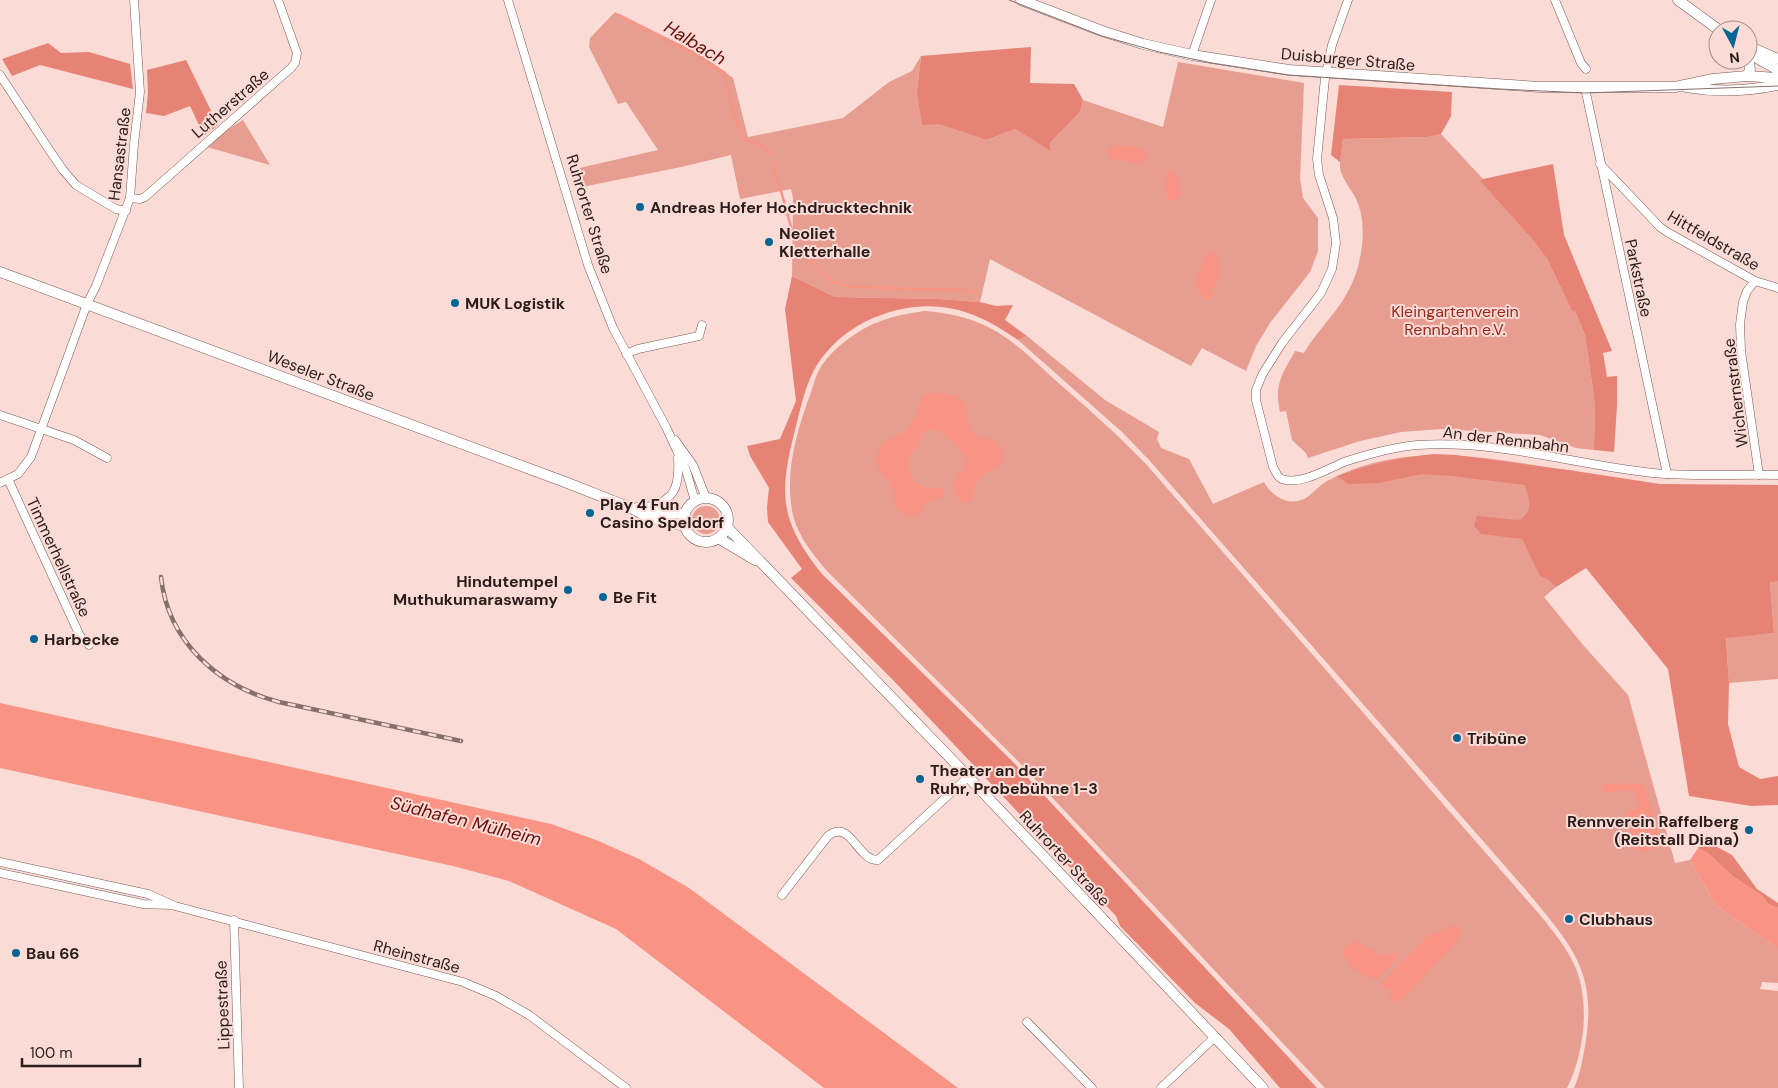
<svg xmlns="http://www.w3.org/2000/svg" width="1778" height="1088" viewBox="0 0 1778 1088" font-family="'DM Sans',sans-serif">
  <rect width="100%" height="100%" fill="#fadbd6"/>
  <g fill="#e79d90">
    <polygon points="615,12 700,54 733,78 748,137 843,118 889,82 912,71 921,56 917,92 938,124 986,140 1015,129 1051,150 1050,143 1080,112 1083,100 1163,127 1178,62 1304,83 1300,179 1303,198 1318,218 1318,251 1310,272 1270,323 1256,346 1246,371 1202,348 1191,366 990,259 980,302 939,299 835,297 792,276 793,198 791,189 740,199 731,155 681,167 582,187 575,169 658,150 626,102 618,104 589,47 590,38"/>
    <polygon points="243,120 270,165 207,147 224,132"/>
    <path d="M1441,134L1483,179L1481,182L1535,241L1547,259L1572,311H1575L1585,335L1595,404L1594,450L1576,448L1540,435L1442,429L1401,432L1360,441L1308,458L1306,453L1292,440L1286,411L1280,412C1274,383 1282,375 1295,351L1304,353C1316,332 1334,316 1346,295C1360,272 1367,236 1360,210C1357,195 1346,186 1341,172C1338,162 1342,149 1343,139L1428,137Z"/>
    <path d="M925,311C948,313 967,317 988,327C1013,339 1034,361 1054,379C1085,406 1116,433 1145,463L1540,915C1552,930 1564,944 1573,962C1591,999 1585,1052 1567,1088H1325L1017,760L827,571C812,553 796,534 792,510C785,470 797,431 810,395C813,387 815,377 819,370C827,356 841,343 854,335C877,319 898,315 925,311Z"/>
    <path d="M1027,336L1105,400L1159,432L1157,439L1161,448L1189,459L1213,504L1264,482C1272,497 1289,507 1306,498C1313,493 1319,486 1327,481C1340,474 1355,468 1370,464C1437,445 1507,462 1575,471L1586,567L1556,587L1544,597L1583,645L1628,695L1675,863L1690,860L1716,905L1775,947H1778V983L1762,982L1760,989L1778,991V1088H1574C1581,1072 1583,1057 1586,1040C1597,968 1568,942 1526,890L1149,460L1122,432L1018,340Z"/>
    <circle cx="706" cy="520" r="14"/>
    <polygon points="1770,581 1778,581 1778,679 1729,683 1726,637 1774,633"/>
  </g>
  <g fill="#e78374">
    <polygon points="48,43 61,53 89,52 130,64 133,89 40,65 12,76 2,59"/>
    <polygon points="1031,47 1030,83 1074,84 1083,100 1080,112 1050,143 1051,151 1015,129 986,140 938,124 922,125 917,92 921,56"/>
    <polygon points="186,60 218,125 204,136 190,106 164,116 146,113 148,93 147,70"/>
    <polygon points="1339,85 1452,92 1451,116 1441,134 1428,137 1343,139 1340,162 1331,155"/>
    <polygon points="1553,164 1564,235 1612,351 1603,353 1607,377 1617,376 1617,405 1614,452 1594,450 1595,404 1585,335 1575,311 1572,311 1547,259 1535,242 1480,181 1483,179"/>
    <path d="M792,276L835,297L939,299L980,302L996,306L1013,305L1005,320L1027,336L1018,340C1002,329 986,319 968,313C916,294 847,317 817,365C806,382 801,406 796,426C779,492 778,519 822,574L1014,763L1317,1088H1280L1229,1029L1195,1003L1120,926L1116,916L894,681L791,578L802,569L768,522L767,508L769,488L750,456L747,446L780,439L796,401L785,309Z"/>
    <path d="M1434,454L1456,455L1575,471L1660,484L1778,485V581L1770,582L1774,633L1726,638L1729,683L1728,724L1739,767L1760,779L1778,776V805L1751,806L1689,796L1668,669L1586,568L1556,587L1549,580L1540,576L1522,539L1481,534L1474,526L1477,516L1519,520C1534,512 1529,498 1525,485L1452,476L1422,474L1379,483L1348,484L1337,476C1372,464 1397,458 1434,454Z"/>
    <polygon points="1704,840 1732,855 1757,889 1778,903 1778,908 1768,904 1762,896 1732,876 1709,854 1698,848"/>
  </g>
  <g fill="#f99484">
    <polygon points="1117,145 1143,148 1149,156 1140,164 1112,159 1107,154 1108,148"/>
    <path d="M1171,170L1177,177L1181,195C1176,201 1168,204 1165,193C1164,187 1166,191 1166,185C1166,180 1164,177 1165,172Z"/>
    <polygon points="1215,252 1218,257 1219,277 1212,290 1211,298 1207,300 1201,295 1194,282 1199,275 1203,262 1209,253"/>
    <path d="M932,393C946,392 955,395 966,404C968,414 966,427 975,434C979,438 985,437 990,439C1002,444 1004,454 1001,465C980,477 978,473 972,499L967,503L961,502L955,496L954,481L965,466L966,460L963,453L944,434L936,430H928L921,435L919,443L909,458L907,465L914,481L926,488H941L944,492V496C939,500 931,499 925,502C922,512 919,515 909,517C884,501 900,500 890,483C886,476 879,473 876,464C875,461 877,457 878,453C881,437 899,439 909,428C915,420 919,406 923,396Z"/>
    <polygon points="0,703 551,824 596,840 639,859 689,888 958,1088 824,1088 616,929 509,881 453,866 0,768"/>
    <polygon points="1638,783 1643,784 1645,788 1661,842 1656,848 1640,852 1635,849 1629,821 1625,812 1628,810 1639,809 1635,792 1632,790 1604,792 1601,786 1604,784"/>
    <polygon points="1698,848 1709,854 1732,876 1762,896 1768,904 1778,908 1778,947 1775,947 1716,905 1690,860"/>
    <polygon points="1456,925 1462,934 1456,943 1399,1002 1393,1002 1389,997 1392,990 1387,988 1384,989 1380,985 1427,936"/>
    <path d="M1354,941L1367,946L1381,956L1395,954L1399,955L1378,979C1365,979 1349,967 1343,955L1346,946Z"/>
  </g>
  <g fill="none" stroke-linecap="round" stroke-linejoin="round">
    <g stroke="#f99484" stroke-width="2.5">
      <path d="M619,15L697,55L725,73C729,96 733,120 745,140L755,142L773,155"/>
      <polyline points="773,163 792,230"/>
      <polyline points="800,252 833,282 850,287 962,290 976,292"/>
    </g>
    <g stroke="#795954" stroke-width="9">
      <g id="minor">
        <polyline points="508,0 588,265 613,328 666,427 686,470 695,501"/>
        <path d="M1348,0L1332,45L1325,78L1317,159L1319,175L1333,218L1336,243L1332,269L1321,293L1282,343L1262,375L1256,390V400L1273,467C1276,472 1277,477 1282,479C1301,486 1330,467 1347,461C1369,454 1394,447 1417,445C1496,439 1575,465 1653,473C1694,477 1737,474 1778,475"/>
        <polyline points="1555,0 1581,63 1586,69"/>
        <polyline points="1192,55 1211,0"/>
        <polyline points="0,75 48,148 63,170 76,185 116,209 126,211"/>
        <polyline points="1585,88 1667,474"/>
        <polyline points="1600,164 1660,227 1667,232 1755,281 1778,288"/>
        <polyline points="130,198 140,199 145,197 291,68 295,63 297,53 278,0"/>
        <polyline points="1755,281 1747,291 1743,302 1740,324 1741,351 1759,475"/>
        <polyline points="626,354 638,349 699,336 702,325"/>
        <polyline points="0,415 74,440 107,458"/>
        <polyline points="675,440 693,465 706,498"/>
        <polyline points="8,479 80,636 89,645"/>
        <polyline points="0,483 18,474 31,457 87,304 96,286 130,198 134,144 140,92 134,0"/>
        <path d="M642,508C674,502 680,489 678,458"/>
        <polyline points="0,862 148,894 175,906 463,982 496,996 529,1015 626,1088"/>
        <polyline points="0,873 143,904 170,905"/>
        <path d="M782,895L828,836C851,818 857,861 878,860L968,777"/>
        <polyline points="234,920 239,1088"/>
        <polyline points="1027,1022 1092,1088"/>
        <polyline points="1161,1088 1215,1037"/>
      </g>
    </g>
    <g stroke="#795954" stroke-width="11">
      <g id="major">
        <polyline points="1021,0 1102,31 1143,44 1192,55 1289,70 1540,87 1675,87 1713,79 1747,76 1778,78"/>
        <polyline points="1678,0 1719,30"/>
        <polyline points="1748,46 1778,59"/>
        <polyline points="1748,53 1778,70"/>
        <polyline points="1747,76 1750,70 1748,56"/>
        <path d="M1686,87C1715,92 1749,91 1778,85"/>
        <polyline points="0,272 565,482 631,508 649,518 685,526"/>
        <circle cx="706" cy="520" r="22"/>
        <polyline points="637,508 663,513 685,514"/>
        <polyline points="727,527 956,764 1263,1088"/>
        <polyline points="718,538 755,560"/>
      </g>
    </g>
    <use href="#minor" stroke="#fff" stroke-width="8"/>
    <use href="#major" stroke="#fff" stroke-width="10"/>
    <polyline stroke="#85706c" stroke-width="1" points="1009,0 1102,36 1159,52 1212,63 1289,75 1500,89 1585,93 1778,86"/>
    <g stroke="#85706c" stroke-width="4.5">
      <path id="rail" d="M161,577C168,642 218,686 279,702L461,741"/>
    </g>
    <use href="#rail" stroke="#fadbd6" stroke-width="2.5" stroke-dasharray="8" stroke-linecap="butt"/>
  </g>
  <g fill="#066594" stroke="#fadbd6" stroke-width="2">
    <circle cx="640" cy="207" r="5"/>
    <circle cx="769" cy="242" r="5"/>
    <circle cx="455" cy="303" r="5"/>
    <circle cx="590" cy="513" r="5"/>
    <circle cx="568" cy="590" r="5"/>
    <circle cx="603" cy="597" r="5"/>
    <circle cx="34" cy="639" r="5"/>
    <circle cx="1457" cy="738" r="5"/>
    <circle cx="920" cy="779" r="5"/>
    <circle cx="1749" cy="830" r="5"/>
    <circle cx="1569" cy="919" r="5"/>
    <circle cx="16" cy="953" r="5"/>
  </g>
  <g text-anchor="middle" stroke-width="4" stroke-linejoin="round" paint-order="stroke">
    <g font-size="16" fill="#291c19" stroke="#fadbd6">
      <text transform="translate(1348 59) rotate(5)" y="6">Duisburger Straße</text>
      <text transform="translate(230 103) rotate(-41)" y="6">Lutherstraße</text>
      <text transform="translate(119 154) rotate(-83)" y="6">Hansastraße</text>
      <text transform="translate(590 214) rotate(73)" y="6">Ruhrorter Straße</text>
      <text transform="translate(1714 240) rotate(30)" y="6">Hittfeldstraße</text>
      <text transform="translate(1639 278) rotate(78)" y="6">Parkstraße</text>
      <text transform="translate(321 375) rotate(21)" y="6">Weseler Straße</text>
      <text transform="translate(1735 393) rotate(-97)" y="6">Wichernstraße</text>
      <text transform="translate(1506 439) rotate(7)" y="6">An der Rennbahn</text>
      <text transform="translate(59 557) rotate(65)" y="6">Timmerhellstraße</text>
      <text transform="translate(1065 858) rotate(47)" y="6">Ruhrorter Straße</text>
      <text transform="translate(417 956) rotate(15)" y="6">Rheinstraße</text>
      <text transform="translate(222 1005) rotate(-92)" y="6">Lippestraße</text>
    </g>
    <g font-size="16" font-weight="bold" fill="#291c19" stroke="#fadbd6" text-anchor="start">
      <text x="650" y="213">Andreas Hofer Hochdrucktechnik</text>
      <text x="779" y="239">Neoliet<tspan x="779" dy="18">Kletterhalle</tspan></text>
      <text x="465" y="309">MUK Logistik</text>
      <text x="600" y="510">Play 4 Fun<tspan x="600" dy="18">Casino Speldorf</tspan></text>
      <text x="558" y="587" text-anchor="end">Hindutempel<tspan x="558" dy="18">Muthukumaraswamy</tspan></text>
      <text x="613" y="603">Be Fit</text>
      <text x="44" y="645">Harbecke</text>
      <text x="1467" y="744">Tribüne</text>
      <text x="930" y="776">Theater an der<tspan x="930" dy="18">Ruhr, Probebühne 1-3</tspan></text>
      <text x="1739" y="827" text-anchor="end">Rennverein Raffelberg<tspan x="1739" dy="18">(Reitstall Diana)</tspan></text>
      <text x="1579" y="925">Clubhaus</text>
      <text x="26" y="959">Bau 66</text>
    </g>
    <g font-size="16" fill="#9c261b" stroke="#fadbd6">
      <text x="1455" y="317">Kleingartenverein<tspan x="1455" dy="18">Rennbahn e.V.</tspan></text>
    </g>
    <g font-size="18" font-style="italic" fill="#680d07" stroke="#fadbd6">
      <text transform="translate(695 43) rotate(31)" y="6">Halbach</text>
      <text transform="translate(466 821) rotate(14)" y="6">Südhafen Mülheim</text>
    </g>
  </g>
  <g transform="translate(1733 45) rotate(173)"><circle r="24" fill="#fadbd6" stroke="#a68f8a"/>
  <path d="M0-4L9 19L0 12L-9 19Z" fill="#066594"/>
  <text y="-8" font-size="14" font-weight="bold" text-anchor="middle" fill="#291c19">N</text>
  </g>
  <path d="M22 1058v8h118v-8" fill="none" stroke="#291c19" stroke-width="2.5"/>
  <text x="30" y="1058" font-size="15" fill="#291c19" stroke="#fadbd6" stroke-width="4" paint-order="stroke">100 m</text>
</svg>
